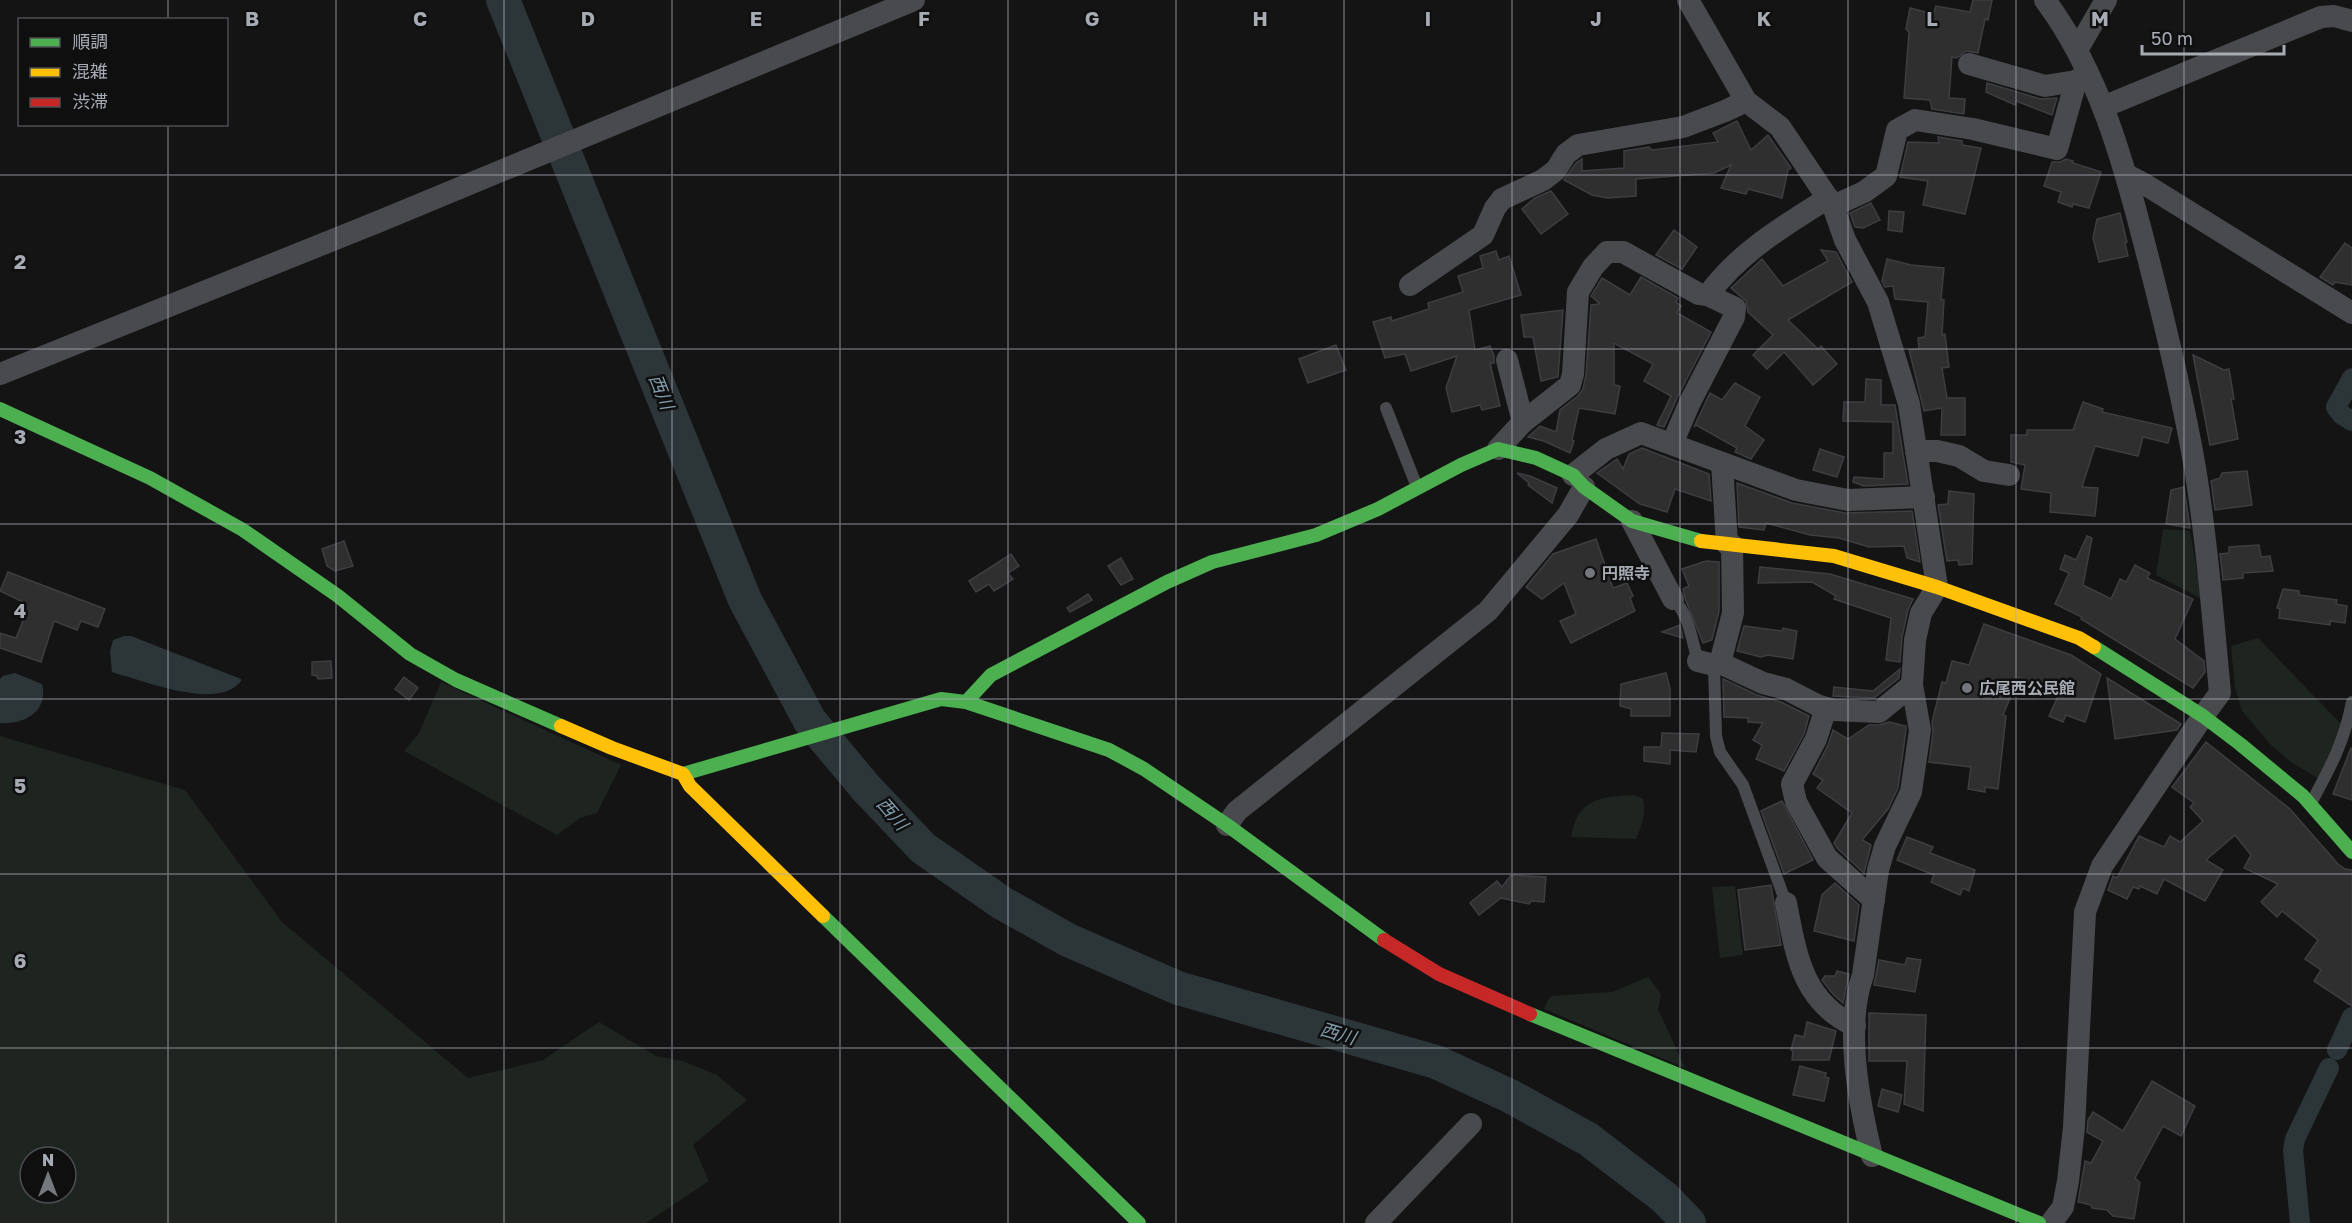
<svg xmlns="http://www.w3.org/2000/svg" width="2352" height="1223" viewBox="0 0 2352 1223" font-family="'Golos Text','Noto Sans JP',sans-serif">
  <rect width="100%" height="100%" fill="#141415"/>
  <g fill="#1e241f" fill-rule="evenodd">
    <polygon points="2163,529 2190,531 2202,599 2156,575"/>
    <polygon points="2258,638 2343,726 2319,779 2291,762 2271,745 2242,711 2235,688 2231,646"/>
    <polygon points="441,682 621,765 597,813 580,818 557,835 404,751 419,733"/>
    <path d="M0,736L185,790L282,922L468,1078L543,1060L599,1022L656,1056L683,1061L717,1075L747,1100L693,1145L709,1181L646,1223H0ZM30,1157H66V1193H30Z"/>
    <path d="M1634,795L1643,799C1646,814 1642,825 1636,839L1571,837C1578,798 1600,797 1634,795Z"/>
    <polygon points="1735,886 1743,955 1720,958 1712,887"/>
    <polygon points="1648,977 1661,994 1658,1009 1685,1068 1544,1009 1548,1000 1552,996 1612,992"/>
  </g>
  <g fill="#2c3538">
    <path d="M124,636H131L241,679V681C219,710 151,683 121,675L112,672L110,652L113,640Z"/>
    <path d="M15,673L42,684C49,711 24,725 0,723V679L3,676Z"/>
  </g>
  <g fill="none" stroke-linecap="round" stroke-linejoin="round">
    <g stroke="#2c3538" stroke-width="20">
      <polyline points="2352,378 2336,407 2342,415 2352,421"/>
      <polyline points="2337,1050 2352,1017"/>
      <polyline points="2300,1223 2293,1150 2295,1139 2329,1068"/>
    </g>
    <polyline stroke="#2c3538" stroke-width="34" points="503,0 745,600 810,721 866,788 923,848 1002,903 1068,940 1178,988 1436,1062 1510,1096 1588,1139 1665,1198 1689,1223"/>
  </g>
  <g fill="#2f2f30" stroke="#3d3e41" stroke-width="1.5">
    <polygon points="1973,0 1992,0 1988,20 1985,19 1978,53 1966,51 1957,58 1952,57 1949,98 1965,99 1964,114 1932,109 1930,100 1904,98 1909,32 1906,29 1910,8 1933,14 1936,6 1970,12"/>
    <polygon points="1987,83 2041,99 2057,98 2052,115 2016,101 2015,105 1986,92"/>
    <polygon points="1737,121 1751,150 1768,135 1791,168 1788,170 1782,198 1748,189 1746,194 1721,188 1731,165 1714,173 1636,179 1636,196 1607,198 1592,195 1564,180 1576,163 1582,159 1582,171 1624,168 1624,151 1649,147 1652,150 1718,142 1713,133"/>
    <polygon points="1938,137 1962,141 1962,145 1981,148 1965,214 1923,205 1928,181 1900,177 1908,142 1939,143"/>
    <polygon points="2066,159 2073,161 2073,163 2101,172 2089,208 2073,204 2072,207 2058,202 2061,192 2044,186 2052,162 2060,162"/>
    <polygon points="1551,191 1568,214 1541,234 1522,209 1535,198"/>
    <polygon points="1871,203 1880,220 1863,228 1855,227 1850,213"/>
    <polygon points="1889,211 1904,212 1902,232 1888,230"/>
    <polygon points="2120,213 2127,242 2125,243 2128,256 2099,262 2093,238 2097,219"/>
    <polygon points="1674,230 1697,247 1682,269 1656,255"/>
    <polygon points="2345,243 2352,248 2352,285 2335,282 2333,285 2320,277"/>
    <polygon points="1821,250 1836,252 1852,282 1788,320 1818,349 1821,346 1837,364 1813,385 1784,352 1767,369 1753,355 1773,335 1748,312 1746,301 1731,288 1762,259 1783,286 1828,261"/>
    <polygon points="1496,251 1499,260 1509,256 1521,295 1469,310 1475,350 1490,346 1494,356 1494,363 1490,363 1500,406 1482,410 1480,405 1452,412 1446,388 1457,356 1411,371 1405,354 1385,358 1373,322 1391,317 1392,321 1429,309 1428,303 1463,292 1458,276 1483,268 1480,256"/>
    <polygon points="1887,259 1911,265 1944,268 1941,299 1944,300 1942,335 1945,334 1949,367 1942,368 1947,398 1965,398 1965,435 1941,435 1942,408 1924,411 1909,350 1919,349 1918,338 1925,337 1928,302 1895,299 1893,286 1885,287 1882,281"/>
    <polygon points="1641,277 1678,298 1676,302 1681,306 1677,313 1711,332 1678,396 1664,427 1657,425 1671,396 1644,381 1653,364 1614,343 1614,385 1620,386 1615,414 1579,408 1572,440 1574,441 1570,453 1544,441 1528,437 1540,426 1556,432 1560,410 1578,396 1583,389 1586,375 1591,305 1600,304 1591,296 1602,278 1630,295"/>
    <polygon points="1563,310 1558,377 1541,381 1533,337 1524,337 1521,315"/>
    <polygon points="1336,345 1346,370 1308,383 1299,359"/>
    <polygon points="2193,355 2224,370 2229,369 2234,399 2231,399 2238,439 2210,445"/>
    <polygon points="1866,379 1881,380 1881,405 1895,405 1908,484 1864,486 1853,482 1854,477 1884,479 1884,453 1893,453 1893,422 1843,421 1844,402 1865,402"/>
    <polygon points="1735,383 1760,397 1745,426 1764,440 1751,459 1735,452 1737,448 1696,425 1694,427 1710,393 1722,400"/>
    <polygon points="2083,402 2103,409 2102,412 2172,428 2168,443 2143,437 2138,456 2095,446 2082,487 2098,488 2095,516 2050,512 2051,493 2021,489 2025,465 2011,462 2011,435 2027,435 2027,430 2073,430"/>
    <polygon points="1642,448 1709,474 1711,501 1675,489 1667,512 1640,504 1597,473 1617,459 1623,469 1629,454"/>
    <polygon points="1820,449 1844,457 1837,477 1813,470"/>
    <polygon points="2247,471 2252,505 2215,510 2211,481 2220,478 2222,473"/>
    <polygon points="1517,473 1530,476 1557,488 1552,503 1528,485 1529,483"/>
    <polygon points="1737,483 1792,503 1845,513 1912,511 1920,562 1907,558 1904,546 1869,547 1839,538 1810,535 1766,523 1764,530 1739,527"/>
    <polygon points="2184,487 2190,528 2166,524 2171,490"/>
    <polygon points="1949,491 1974,494 1972,564 1959,565 1958,560 1947,561 1938,505 1948,504"/>
    <polygon points="2087,536 2092,538 2083,585 2111,599 2120,579 2126,582 2135,565 2150,573 2147,578 2193,599 2175,639 2204,661 2205,672 2193,688 2081,619 2082,617 2055,604 2069,573 2060,569 2065,555 2076,560"/>
    <polygon points="1596,539 1613,588 1627,583 1633,596 1630,598 1635,611 1571,643 1560,621 1576,614 1564,583 1542,599 1526,587 1553,554"/>
    <polygon points="344,541 353,566 335,571 327,566 322,549"/>
    <polygon points="2259,545 2261,557 2270,556 2273,571 2243,573 2243,578 2223,580 2220,554 2229,553 2229,547"/>
    <polygon points="1011,554 1019,566 1008,573 1013,579 994,591 989,584 976,592 969,581"/>
    <polygon points="1121,558 1133,579 1121,585 1108,566"/>
    <polygon points="1706,561 1719,562 1719,611 1712,640 1703,643 1686,601 1683,589 1689,586 1682,569"/>
    <polygon points="1760,567 1830,574 1913,599 1908,610 1902,637 1900,662 1886,660 1891,618 1834,599 1836,596 1812,582 1758,583"/>
    <polygon points="8,572 105,609 98,627 81,621 77,630 54,621 41,662 0,648 0,633 16,638 27,611 21,608 23,602 0,591"/>
    <polygon points="2283,589 2299,591 2299,595 2337,600 2336,604 2347,606 2345,623 2330,621 2330,625 2279,618 2280,609 2277,608"/>
    <polygon points="1088,594 1092,600 1070,612 1067,608"/>
    <polygon points="1984,624 2071,655 2101,674 2085,722 2066,715 2063,722 2049,716 2059,694 2019,677 2003,715 2006,716 1998,789 1985,787 1985,792 1968,789 1971,767 1929,762 1933,732 1932,722 1942,682 1946,683 1952,661 1969,665"/>
    <polygon points="1680,625 1683,638 1662,632"/>
    <polygon points="1744,626 1782,631 1783,628 1797,631 1793,659 1768,655 1761,657 1737,651"/>
    <polygon points="331,661 332,678 318,679 317,676 312,675 312,662"/>
    <polygon points="1900,669 1899,678 1874,698 1833,696 1834,687 1873,691"/>
    <polygon points="1666,673 1670,688 1670,716 1631,716 1631,709 1620,706 1621,684"/>
    <polygon points="404,677 418,688 409,700 395,689"/>
    <polygon points="2107,678 2181,724 2177,730 2115,739"/>
    <polygon points="1723,679 1757,695 1781,702 1809,716 1804,734 1784,771 1756,759 1762,745 1753,740 1763,723 1748,722 1748,718 1724,717"/>
    <polygon points="1889,722 1906,726 1906,730 1898,788 1888,809 1862,840 1871,845 1864,873 1838,849 1834,843 1852,813 1817,788 1823,780 1813,774 1828,745 1833,730 1848,739 1869,725 1879,725"/>
    <polygon points="1662,733 1699,734 1696,752 1670,750 1670,764 1644,761 1644,747 1661,747"/>
    <polygon points="2206,742 2290,809 2338,864 2345,869 2352,870 2352,1006 2314,981 2321,970 2305,959 2318,940 2282,911 2277,917 2261,902 2278,884 2244,868 2251,855 2235,835 2206,860 2223,870 2205,901 2164,879 2157,894 2140,886 2139,889 2133,887 2127,899 2108,890 2113,876 2117,878 2139,836 2164,847 2170,836 2180,842 2203,821 2190,807 2194,803 2172,787"/>
    <polygon points="2351,748 2352,748 2352,800 2333,794"/>
    <polygon points="1782,801 1813,860 1784,874 1761,811"/>
    <polygon points="1907,837 1933,847 1930,853 1975,870 1969,891 1963,888 1960,895 1931,882 1934,875 1897,860"/>
    <polygon points="1511,875 1546,877 1544,902 1531,901 1529,904 1501,898 1479,915 1470,903 1497,881 1502,887"/>
    <polygon points="1835,883 1859,905 1854,941 1814,931 1822,895"/>
    <polygon points="1771,885 1781,945 1745,950 1738,890"/>
    <polygon points="1907,958 1921,960 1915,992 1874,985 1879,960 1905,965"/>
    <polygon points="1837,971 1849,974 1843,1003 1833,994 1822,980 1825,976 1835,976"/>
    <polygon points="1869,1013 1926,1015 1923,1111 1904,1104 1907,1061 1869,1061"/>
    <polygon points="1807,1022 1836,1031 1829,1060 1792,1060 1793,1051 1791,1050 1795,1035 1804,1037"/>
    <polygon points="1800,1066 1826,1073 1825,1077 1829,1078 1824,1101 1793,1095"/>
    <polygon points="2152,1081 2195,1106 2181,1136 2163,1126 2135,1178 2140,1183 2134,1219 2113,1216 2107,1210 2092,1208 2091,1205 2078,1202 2085,1161 2091,1163 2103,1141 2087,1132 2088,1120 2093,1112 2123,1131"/>
    <polygon points="1882,1089 1902,1095 1898,1112 1878,1106"/>
  </g>
  <g fill="none" stroke-linecap="round" stroke-linejoin="round">
    <g stroke="#494a4d" stroke-width="12">
      <polyline points="1386,408 1417,487"/>
      <path d="M1673,599C1689,613 1692,642 1698,661"/>
      <polyline points="1714,665 1716,736 1720,752 1743,785 1786,903"/>
      <path d="M2311,803C2330,768 2344,743 2352,702"/>
    </g>
    <g stroke="#494a4d" stroke-width="22">
      <path d="M1688,0L1746,101L1780,127L1833,206L1845,240L1878,302L1909,404L1937,587L1921,613L1915,640L1912,685L1920,730L1911,792L1885,846L1878,870L1863,975C1844,1027 1859,1103 1872,1156"/>
      <path d="M2045,0C2099,73 2123,160 2145,246C2164,319 2182,393 2195,468C2207,542 2213,618 2220,693L2203,716L2102,866L2085,912L2074,1127L2068,1181L2063,1207L2051,1223"/>
      <polyline points="2077,50 2106,0"/>
      <polyline points="1969,64 2045,86 2076,81"/>
      <polyline points="2103,107 2321,17 2334,16 2352,21"/>
      <polyline points="2127,175 2146,185 2352,313"/>
      <polyline points="1833,206 1864,192 1886,176 1897,130 1915,120 1973,129 2057,149 2076,81 2088,73"/>
      <polyline points="1410,285 1483,235 1495,208 1502,199 1543,180 1556,170 1566,154 1578,145 1683,127 1725,111 1746,101"/>
      <polyline points="1507,360 1523,422"/>
      <polyline points="0,374 380,221 914,0"/>
      <polyline points="1672,444 1690,402 1734,317 1735,308 1708,295"/>
      <path d="M1498,449L1523,422L1570,385L1573,374L1578,292L1593,267L1607,252H1623L1699,294L1708,295C1739,252 1784,226 1828,198"/>
      <polyline points="1916,451 1937,451 1959,456 1984,471 2009,475"/>
      <polyline points="1722,463 1727,544"/>
      <polyline points="1573,475 1606,449 1641,433 1796,490 1848,500 1924,497"/>
      <polyline points="1632,521 1673,599"/>
      <polyline points="1698,661 1714,665 1720,663 1763,683 1786,689 1819,706 1834,710 1879,712 1912,685"/>
      <polyline points="1720,663 1733,613 1732,545"/>
      <polyline points="1826,708 1816,739 1792,784 1796,802 1827,858 1874,900"/>
      <polyline points="1227,825 1237,811 1488,611 1568,515 1584,487"/>
      <path d="M1786,903C1796,954 1802,1002 1855,1026"/>
      <polyline points="1376,1223 1471,1124"/>
    </g>
    <g stroke="#4caf50" stroke-width="14">
      <polyline points="0,409 150,478 243,530 338,596 410,654 456,680 561,726"/>
      <polyline points="2094,647 2203,716 2240,744 2303,796 2352,852"/>
      <polyline points="966,702 991,675 1167,582 1212,562 1316,535 1378,509 1461,465 1498,449 1536,458 1573,475 1584,487 1632,521 1701,541"/>
      <polyline points="683,774 941,699 966,702 1109,750 1144,769 1227,825 1384,940"/>
      <polyline points="823,916 1139,1223"/>
      <polyline points="1530,1014 2039,1223"/>
    </g>
    <g stroke="#ffc107" stroke-width="14">
      <polyline points="1701,541 1834,556 1937,587 2079,638 2094,647"/>
      <polyline points="561,726 612,748 683,774 690,786 823,916"/>
    </g>
    <polyline stroke="#c62828" stroke-width="14" points="1384,940 1439,974 1530,1014"/>
  </g>
  <path fill="none" stroke="#a7acb4" stroke-width="1.5" stroke-opacity="0.55" d="M168,0V20M336,0V1223M504,0V1223M672,0V1223M840,0V1223M1008,0V1223M1176,0V1223M1344,0V1223M1512,0V1223M1680,0V1223M1848,0V1223M2016,0V1223M2184,0V1223M168,124V1223M0,175H2352M0,349H2352M0,524H2352M0,699H2352M0,874H2352M0,1048H2352"/>
  <g fill="#74777c" stroke="#0f0f10" stroke-width="2">
    <circle cx="1590" cy="573" r="6"/>
    <circle cx="1967" cy="688" r="6"/>
  </g>
  <g text-anchor="middle" stroke-width="5" stroke-linejoin="round" paint-order="stroke">
    <g font-size="16" font-weight="bold" fill="#a7acb4" stroke="#0f0f10" text-anchor="start">
      <text x="1602" y="579">円照寺</text>
      <text x="1979" y="694">広尾西公民館</text>
    </g>
    <g font-size="18" font-style="italic" fill="#819dac" stroke="#0f0f10">
      <text transform="translate(661 392) rotate(68)" y="6">西川</text>
      <text transform="translate(892 814) rotate(49)" y="6">西川</text>
      <text transform="translate(1338 1034) rotate(16)" y="6">西川</text>
    </g>
  </g>
  <g font-size="20" text-anchor="middle" font-weight="bold" fill="#a7acb4" stroke="#0f0f10" stroke-width="5" stroke-linejoin="round" paint-order="stroke">
    <text x="252" y="26">B</text>
    <text x="420" y="26">C</text>
    <text x="588" y="26">D</text>
    <text x="756" y="26">E</text>
    <text x="924" y="26">F</text>
    <text x="1092" y="26">G</text>
    <text x="1260" y="26">H</text>
    <text x="1428" y="26">I</text>
    <text x="1596" y="26">J</text>
    <text x="1764" y="26">K</text>
    <text x="1932" y="26">L</text>
    <text x="2100" y="26">M</text>
    <text x="20" y="269">2</text>
    <text x="20" y="444">3</text>
    <text x="20" y="618">4</text>
    <text x="20" y="793">5</text>
    <text x="20" y="968">6</text>
  </g>
  <rect x="18" y="18" width="210" height="108" fill="#0f0f10" stroke="#4c4e52" stroke-width="1.5"/>
  <rect x="30" y="38" width="30" height="9" fill="#4caf50" stroke="#4c4e52" stroke-width="1.5"/>
  <text x="72" y="48" font-size="18" fill="#a7acb4">順調</text>
  <rect x="30" y="68" width="30" height="9" fill="#ffc107" stroke="#4c4e52" stroke-width="1.5"/>
  <text x="72" y="78" font-size="18" fill="#a7acb4">混雑</text>
  <rect x="30" y="98" width="30" height="9" fill="#c62828" stroke="#4c4e52" stroke-width="1.5"/>
  <text x="72" y="108" font-size="18" fill="#a7acb4">渋滞</text>
  <g transform="translate(48 1175)"><circle r="28" fill="#0f0f10" stroke="#4c4e52" stroke-width="1.5"/>
  <path d="M0-4.5L10 22L0 15L-10 22Z" fill="#74777c"/>
  <text y="-9" font-size="16" font-weight="bold" text-anchor="middle" fill="#a7acb4">N</text>
  </g>
  <path d="M2142 45v9h142v-9" fill="none" stroke="#a7acb4" stroke-width="3"/>
  <text x="2151" y="45" font-size="18" fill="#a7acb4" stroke="#0f0f10" stroke-width="4.5" paint-order="stroke">50 m</text>
</svg>
